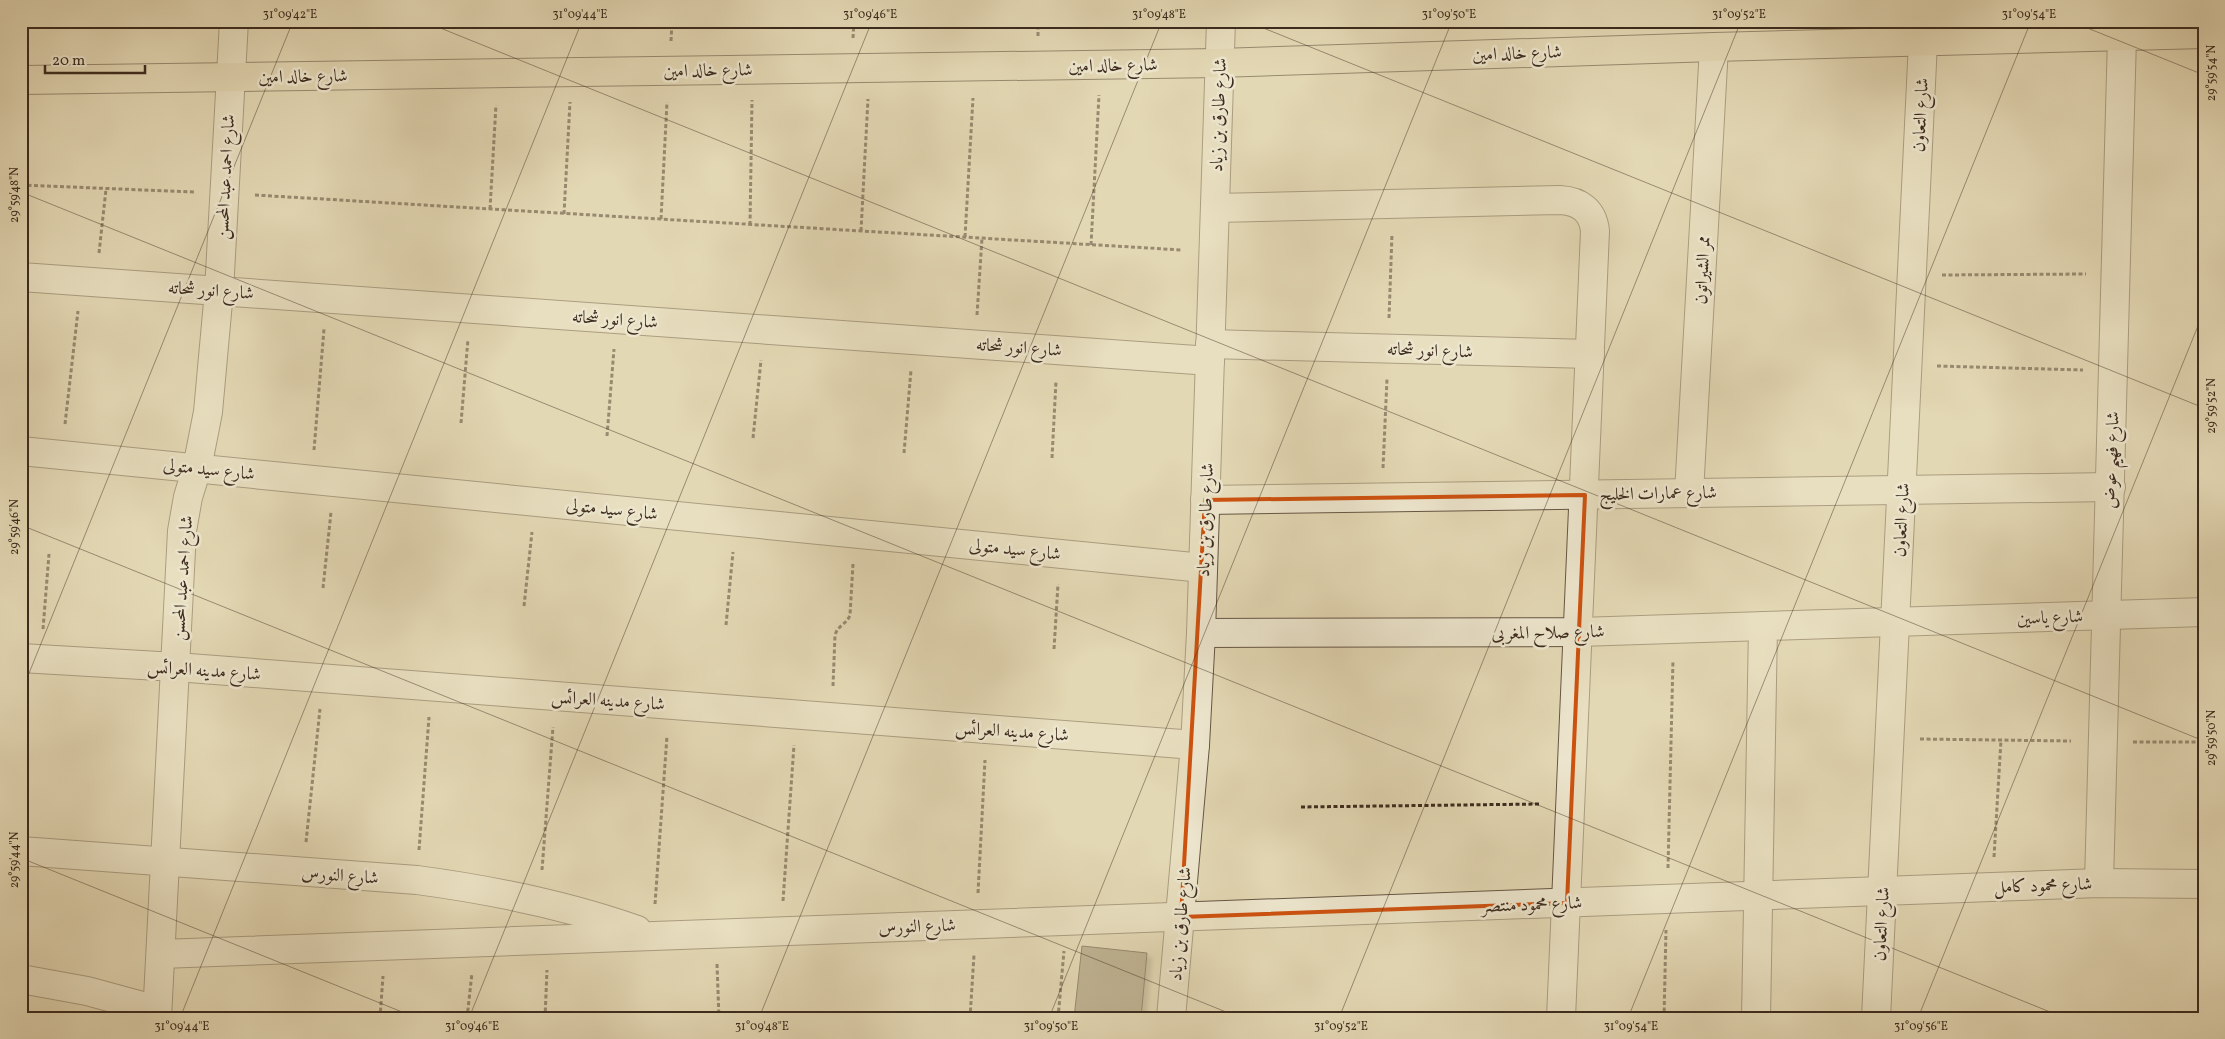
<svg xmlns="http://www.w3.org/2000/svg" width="2225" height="1039" viewBox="0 0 2225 1039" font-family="Vollkorn,Amiri,serif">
  <defs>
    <filter id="shadow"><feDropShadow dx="4.5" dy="4.5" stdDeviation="2.5" flood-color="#0004"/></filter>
  </defs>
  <rect width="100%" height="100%" fill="#e3d8b4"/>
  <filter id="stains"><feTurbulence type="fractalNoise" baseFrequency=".004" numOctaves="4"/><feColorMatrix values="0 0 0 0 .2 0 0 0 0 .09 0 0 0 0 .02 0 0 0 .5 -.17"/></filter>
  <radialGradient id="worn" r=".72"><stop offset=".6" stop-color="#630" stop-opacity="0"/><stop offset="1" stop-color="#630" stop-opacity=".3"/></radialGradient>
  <polygon fill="#93856c" stroke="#3c2b1e" filter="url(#shadow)" points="1082,946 1147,953 1141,1018 1074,1018"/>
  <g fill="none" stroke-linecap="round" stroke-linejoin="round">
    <g stroke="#665644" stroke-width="30">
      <g id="minor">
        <path d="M1215,208L1560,200C1580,201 1593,211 1595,231L1561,1018"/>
        <polyline points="21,277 1210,361"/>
        <polyline points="1210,344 1590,354"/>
        <polyline points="21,451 1203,568"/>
        <polyline points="1689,493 1714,47"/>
        <polyline points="1205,500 2111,487"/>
        <polyline points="1201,633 1579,632 2204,612"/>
        <polyline points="21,658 176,667 1195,745"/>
        <path d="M21,851L417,880C492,890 566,905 637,930"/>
        <polyline points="2099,883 2122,37"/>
        <polyline points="161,954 1992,887 2099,883 2204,884"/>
        <polyline points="21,979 87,991 157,1010"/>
        <polyline points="157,1018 182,531 188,497 197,468 208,412 219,291 234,21"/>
        <polyline points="1171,1018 1195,745 1201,633 1221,21"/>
        <polyline points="1756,1018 1763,626"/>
        <polyline points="1876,1018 1924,21"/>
      </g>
    </g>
    <g stroke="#3c2b1e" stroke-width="30">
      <polyline id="major" points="21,80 1219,63 1714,47 2204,34"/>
    </g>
    <g stroke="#3c2b1e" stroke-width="3" stroke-dasharray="4 2.5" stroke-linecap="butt">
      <polyline points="1038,36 1038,21"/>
      <polyline points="853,38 854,21"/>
      <polyline points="671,41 672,21"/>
      <polyline points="21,185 194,192"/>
      <polyline points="255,195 1182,250"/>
      <polyline points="21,197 23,185"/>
      <polyline points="490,209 496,105"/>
      <polyline points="564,214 570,102"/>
      <polyline points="661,219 667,102"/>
      <polyline points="750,225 752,100"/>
      <polyline points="861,231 868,99"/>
      <polyline points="965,237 973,98"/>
      <polyline points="1091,245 1099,95"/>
      <polyline points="99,253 106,189"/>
      <polyline points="1942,275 2086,274"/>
      <polyline points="977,315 982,238"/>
      <polyline points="1389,318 1392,234"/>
      <polyline points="1937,366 2083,370"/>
      <polyline points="461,423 468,339"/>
      <polyline points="65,424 78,311"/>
      <polyline points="607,436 614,349"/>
      <polyline points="753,438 761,360"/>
      <polyline points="314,450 324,329"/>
      <polyline points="904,453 911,370"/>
      <polyline points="1052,458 1056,381"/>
      <polyline points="1383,468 1387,379"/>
      <polyline points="323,588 331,512"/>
      <polyline points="524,606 532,532"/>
      <polyline points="726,625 733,552"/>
      <polyline points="43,629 49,554"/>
      <polyline points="1054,649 1058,584"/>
      <path d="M833,686L835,635C838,625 847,624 850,615L853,564"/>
      <polyline points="1920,739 2071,741"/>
      <polyline points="2133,742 2204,742"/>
      <polyline points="21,767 26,689"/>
      <polyline points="1301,807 1539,804"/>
      <polyline points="306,842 320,709"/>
      <polyline points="419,850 429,717"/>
      <polyline points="1994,857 2001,740"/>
      <polyline points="1668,868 1673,660"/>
      <polyline points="542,870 553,727"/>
      <polyline points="978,893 985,760"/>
      <polyline points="783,901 794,745"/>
      <polyline points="655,904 667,736"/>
      <polyline points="717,964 719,1018"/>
      <polyline points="380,1018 383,976"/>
      <polyline points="467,1018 472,973"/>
      <polyline points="545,1018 547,970"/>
      <polyline points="970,1018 974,955"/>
      <polyline points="1058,1018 1064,951"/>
      <polyline points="1664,1018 1666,930"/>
    </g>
    <use href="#minor" stroke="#ede6ce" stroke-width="28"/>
    <use href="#major" stroke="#e3d8b4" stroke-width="28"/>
  </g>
  <path d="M0 0H2225V1039H0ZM1585,495L1567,903L1181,917L1205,500Z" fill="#e3d8b4" fill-opacity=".55" fill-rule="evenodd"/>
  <path fill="none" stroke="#ce520f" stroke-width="4" stroke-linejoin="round" d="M1585,495L1567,903L1181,917L1205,500Z"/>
  <path fill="none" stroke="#3c2b1e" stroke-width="1" stroke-opacity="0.45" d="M423,21L2204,741M1246,21L2204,408M2070,21L2204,75M21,192L2065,1018M21,525L1241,1018M21,693L293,21M21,858L417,1018M180,1018L582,21M469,1018L872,21M759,1018L1162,21M1049,1018L1452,21M1339,1018L1741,21M1628,1018L2031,21M1918,1018L2204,311"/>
  <g text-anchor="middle" stroke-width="5" stroke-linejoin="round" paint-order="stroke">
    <g font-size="18" fill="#3c2b1e" stroke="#ede6ce">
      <text transform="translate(1517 53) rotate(-2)" y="6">شارع خالد امين</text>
      <text transform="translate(1113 65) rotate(-1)" y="6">شارع خالد امين</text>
      <text transform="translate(708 70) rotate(-1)" y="6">شارع خالد امين</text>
      <text transform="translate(303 76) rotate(-1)" y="6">شارع خالد امين</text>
      <text transform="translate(1218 115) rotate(-88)" y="6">شارع طارق بن زياد</text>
      <text transform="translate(1920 115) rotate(-87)" y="6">شارع التعاون</text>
      <text transform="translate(225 177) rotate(-87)" y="6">شارع احمد عبد المحسن</text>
      <text transform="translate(1702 270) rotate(-87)" y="6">ممر الشيراتون</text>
      <text transform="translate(211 290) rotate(4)" y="6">شارع انور شحاته</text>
      <text transform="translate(615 319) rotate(4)" y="6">شارع انور شحاته</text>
      <text transform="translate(1019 347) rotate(4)" y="6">شارع انور شحاته</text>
      <text transform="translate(1430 350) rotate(2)" y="6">شارع انور شحاته</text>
      <text transform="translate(2111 460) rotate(-88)" y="6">شارع فهيم عوض</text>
      <text transform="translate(209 469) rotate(6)" y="6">شارع سيد متولى</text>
      <text transform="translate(1658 493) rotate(-1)" y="6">شارع عمارات الخليج</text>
      <text transform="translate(612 509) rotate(6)" y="6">شارع سيد متولى</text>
      <text transform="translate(1205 520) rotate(-88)" y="6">شارع طارق بن زياد</text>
      <text transform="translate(1901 520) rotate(-87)" y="6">شارع التعاون</text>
      <text transform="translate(1015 549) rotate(6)" y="6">شارع سيد متولى</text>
      <text transform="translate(182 578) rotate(-86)" y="6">شارع احمد عبد المحسن</text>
      <text transform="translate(2050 617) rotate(-2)" y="6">شارع ياسين</text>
      <text transform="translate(1548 632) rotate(-1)" y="6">شارع صلاح المغربى</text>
      <text transform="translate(204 670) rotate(4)" y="6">شارع مدينه العرائس</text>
      <text transform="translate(608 700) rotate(4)" y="6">شارع مدينه العرائس</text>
      <text transform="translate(1012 731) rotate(4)" y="6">شارع مدينه العرائس</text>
      <text transform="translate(340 875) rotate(4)" y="6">شارع النورس</text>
      <text transform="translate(2043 885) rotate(-2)" y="6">شارع محمود كامل</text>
      <text transform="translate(1532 904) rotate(-2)" y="6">شارع محمود منتصر</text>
      <text transform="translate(1180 924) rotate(-85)" y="6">شارع طارق بن زياد</text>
      <text transform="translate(1881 924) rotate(-87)" y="6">شارع التعاون</text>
      <text transform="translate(917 926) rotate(-2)" y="6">شارع النورس</text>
    </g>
  </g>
  <rect width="2225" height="1039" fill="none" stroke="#e3d8b4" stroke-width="55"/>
  <path d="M45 65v8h100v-8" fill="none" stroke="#3c2b1e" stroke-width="2.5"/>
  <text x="52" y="65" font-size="15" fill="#3c2b1e" stroke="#ede6ce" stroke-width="4" paint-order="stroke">20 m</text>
  <rect x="28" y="28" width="2170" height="984" fill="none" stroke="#3c2b1e" stroke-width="2"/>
  <g font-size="12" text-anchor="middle" fill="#3c2b1e">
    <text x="290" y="18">31°09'42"E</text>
    <text x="580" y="18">31°09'44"E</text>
    <text x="870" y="18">31°09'46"E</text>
    <text x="1159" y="18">31°09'48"E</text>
    <text x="1449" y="18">31°09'50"E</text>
    <text x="1739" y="18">31°09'52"E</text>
    <text x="2029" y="18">31°09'54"E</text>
    <text transform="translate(2211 73) rotate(-90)" y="4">29°59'54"N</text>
    <text transform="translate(14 195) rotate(-90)" y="4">29°59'48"N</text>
    <text transform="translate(2211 406) rotate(-90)" y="4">29°59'52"N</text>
    <text transform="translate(14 527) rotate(-90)" y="4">29°59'46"N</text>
    <text transform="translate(2211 738) rotate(-90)" y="4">29°59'50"N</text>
    <text transform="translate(14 860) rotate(-90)" y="4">29°59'44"N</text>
    <text x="182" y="1030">31°09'44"E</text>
    <text x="472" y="1030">31°09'46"E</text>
    <text x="762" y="1030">31°09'48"E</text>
    <text x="1051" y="1030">31°09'50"E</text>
    <text x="1341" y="1030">31°09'52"E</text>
    <text x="1631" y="1030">31°09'54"E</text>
    <text x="1921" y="1030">31°09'56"E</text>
  </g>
  <rect width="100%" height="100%" filter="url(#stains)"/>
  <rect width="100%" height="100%" fill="url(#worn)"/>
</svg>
